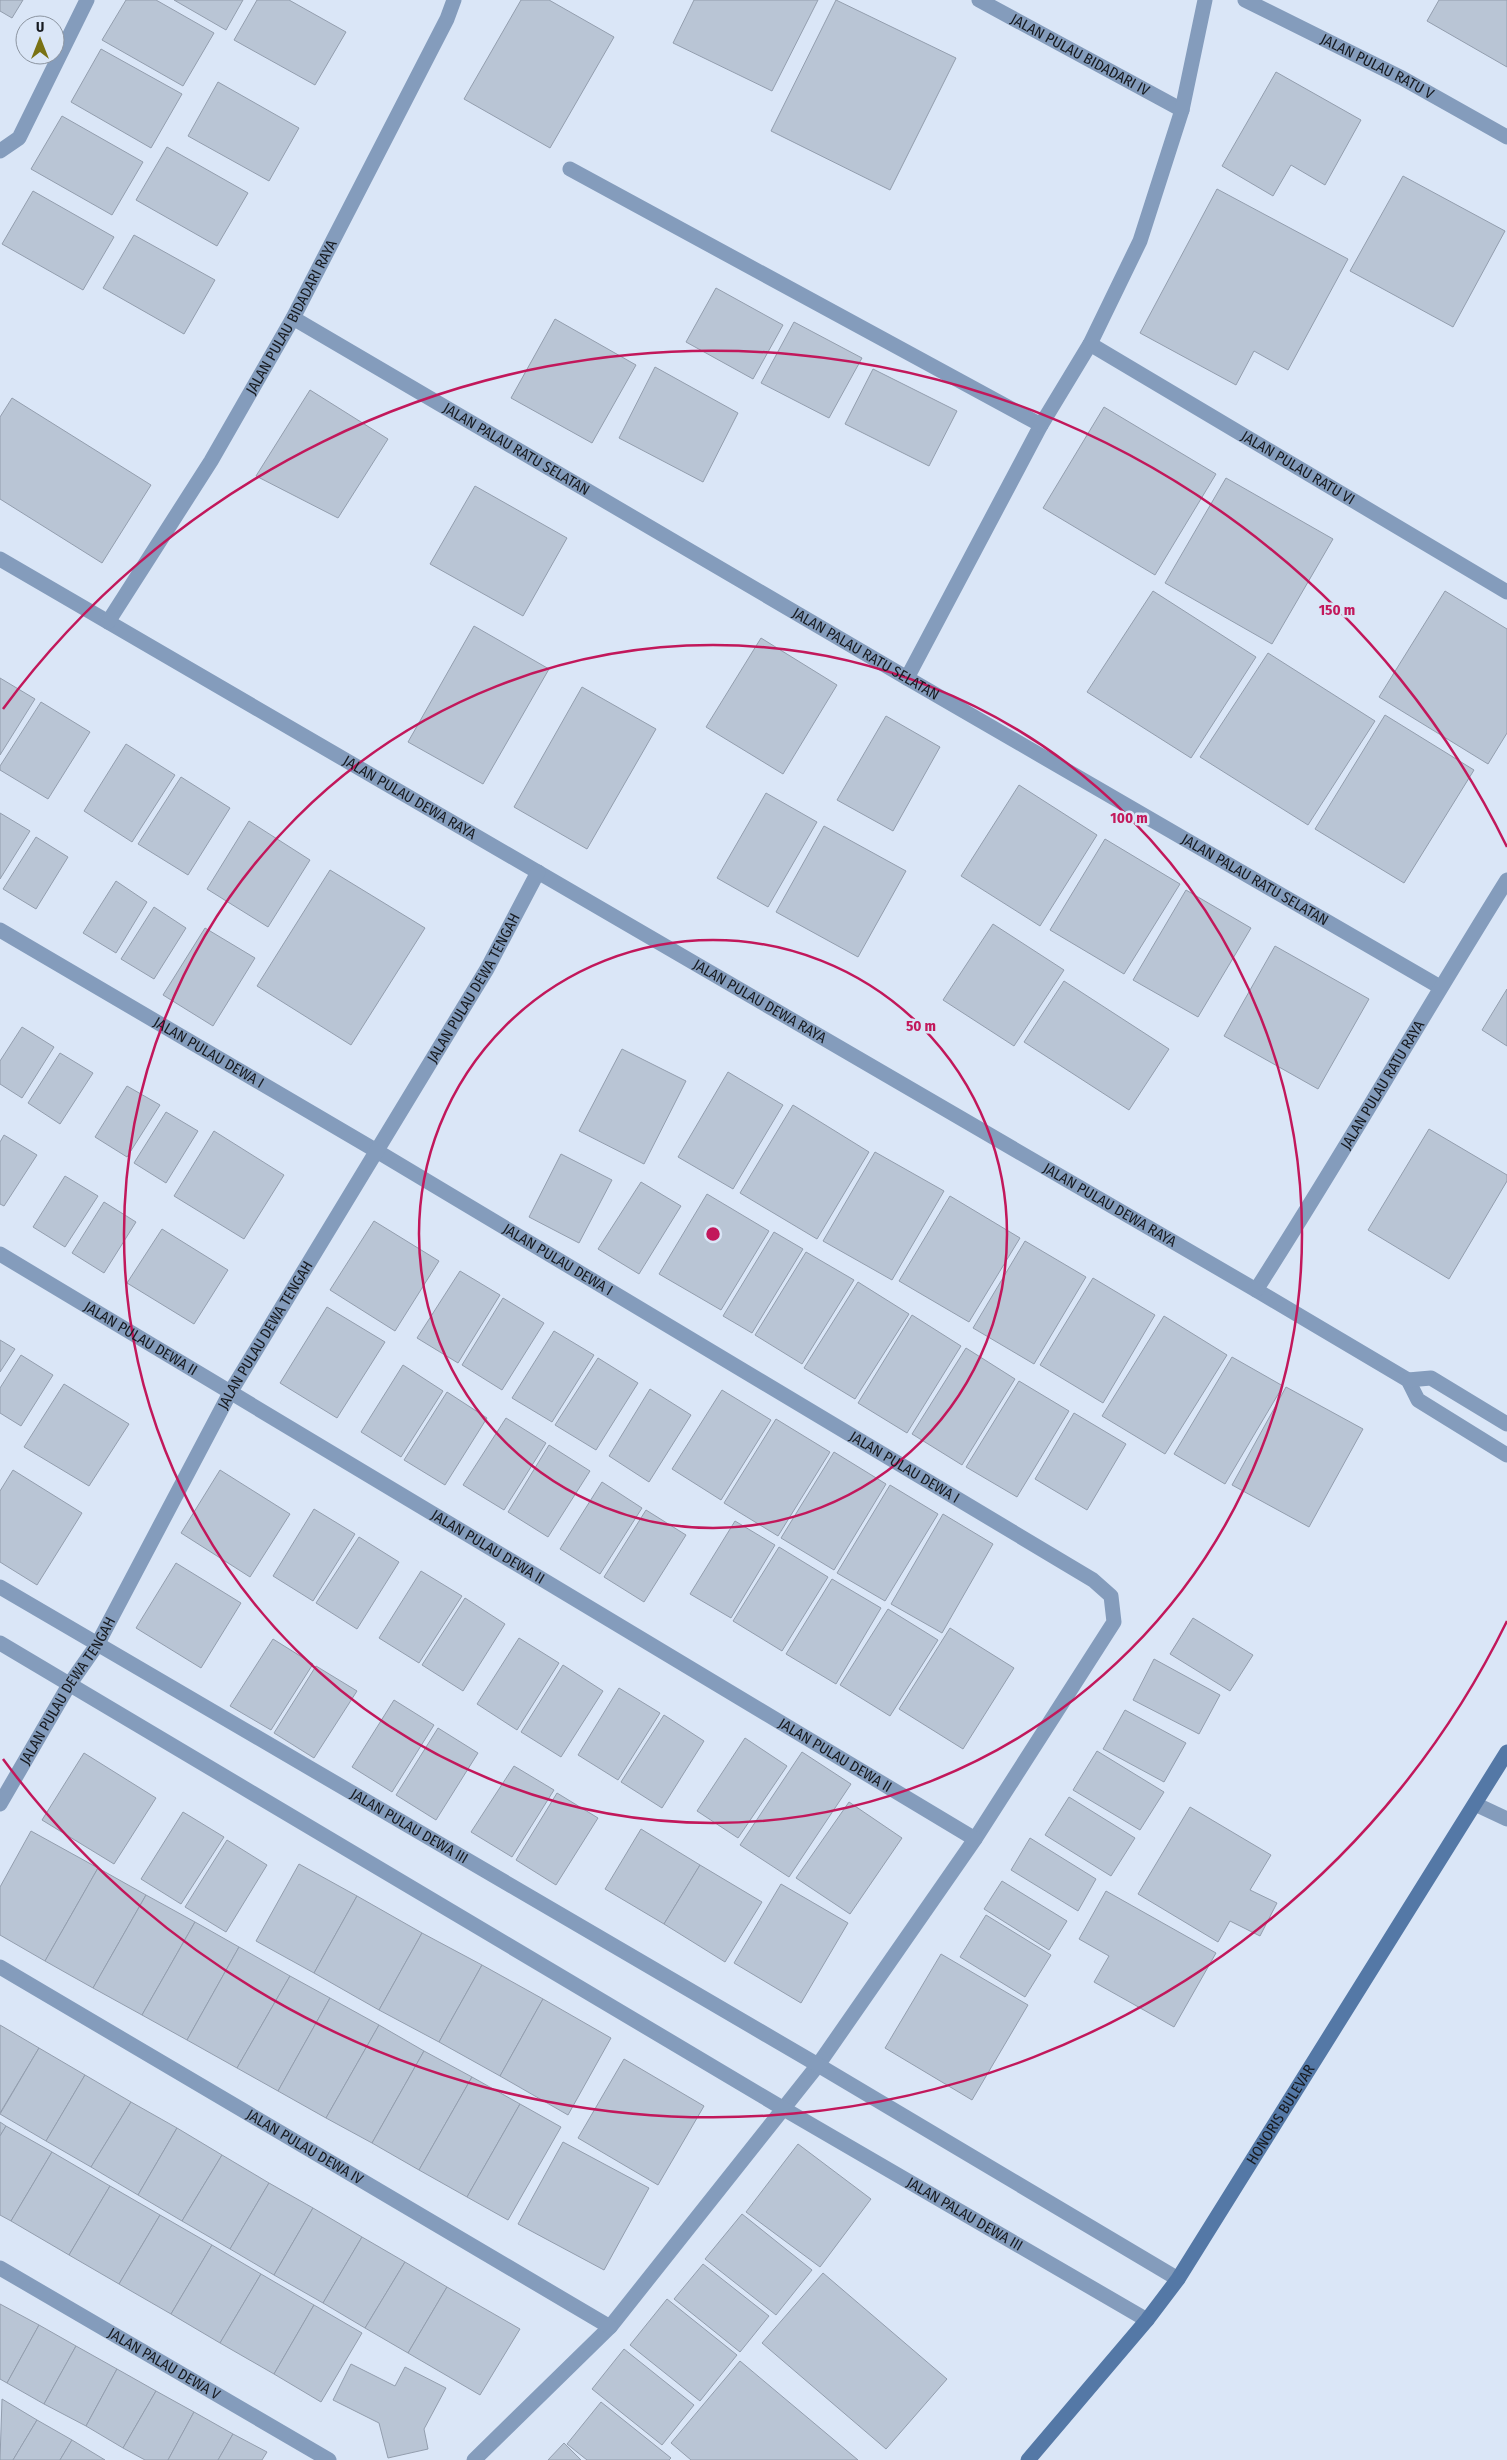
<svg xmlns="http://www.w3.org/2000/svg" width="1507" height="2460" viewBox="0 0 1507 2460" font-family="'Fira Sans Condensed',sans-serif">
  <rect width="100%" height="100%" fill="#dae6f7"/>
  <g fill="#b9c5d5" stroke="#939eae">
    <polygon points="0,0 23,0 12,18 0,11"/>
    <polygon points="126,0 156,0 214,33 183,86 102,40"/>
    <polygon points="174,0 243,0 226,30"/>
    <polygon points="257,0 289,0 346,32 315,85 234,40"/>
    <polygon points="521,0 549,0 614,37 550,148 464,99"/>
    <polygon points="694,0 818,0 772,91 673,43"/>
    <polygon points="836,0 956,58 890,190 771,131"/>
    <polygon points="1439,0 1507,0 1507,67 1427,21"/>
    <polygon points="101,49 182,94 151,148 71,102"/>
    <polygon points="1276,72 1361,120 1325,185 1291,165 1273,196 1222,166"/>
    <polygon points="218,82 299,128 269,181 188,136"/>
    <polygon points="62,116 143,162 112,215 31,169"/>
    <polygon points="167,147 248,193 217,246 136,200"/>
    <polygon points="1403,176 1505,231 1453,327 1350,271"/>
    <polygon points="1217,189 1348,259 1288,370 1254,351 1236,385 1140,333"/>
    <polygon points="33,191 114,237 83,290 2,244"/>
    <polygon points="134,235 215,280 184,334 103,288"/>
    <polygon points="716,288 783,325 753,379 686,342"/>
    <polygon points="555,319 636,365 592,443 511,398"/>
    <polygon points="794,322 862,358 829,418 761,383"/>
    <polygon points="655,367 738,413 703,482 619,438"/>
    <polygon points="873,369 957,411 929,466 845,424"/>
    <polygon points="310,390 388,439 338,518 256,476"/>
    <polygon points="12,398 151,485 102,563 0,499 0,417"/>
    <polygon points="1104,407 1216,474 1155,575 1043,508"/>
    <polygon points="1226,478 1333,539 1272,644 1165,583"/>
    <polygon points="475,486 567,538 523,616 430,564"/>
    <polygon points="1153,591 1256,657 1191,758 1087,692"/>
    <polygon points="1445,591 1507,629 1507,733 1488,764 1379,697"/>
    <polygon points="474,626 549,669 483,784 408,742"/>
    <polygon points="761,638 837,685 783,774 706,727"/>
    <polygon points="1268,653 1375,721 1308,825 1200,757"/>
    <polygon points="0,678 35,699 0,755"/>
    <polygon points="582,687 656,729 587,849 514,807"/>
    <polygon points="41,702 90,732 48,799 0,770 0,766"/>
    <polygon points="1385,715 1474,770 1404,883 1315,829"/>
    <polygon points="886,716 940,747 893,831 837,800"/>
    <polygon points="126,744 175,775 132,842 84,811"/>
    <polygon points="181,777 230,808 188,875 138,844"/>
    <polygon points="1019,785 1097,835 1040,926 961,876"/>
    <polygon points="766,793 817,822 768,907 717,878"/>
    <polygon points="0,813 30,831 0,879"/>
    <polygon points="249,821 310,860 268,927 207,889"/>
    <polygon points="824,826 906,871 858,957 776,912"/>
    <polygon points="36,837 68,857 36,909 3,889"/>
    <polygon points="1105,839 1180,884 1124,974 1050,930"/>
    <polygon points="330,870 425,928 351,1045 257,986"/>
    <polygon points="116,881 147,902 116,953 83,933"/>
    <polygon points="1186,890 1251,928 1198,1017 1133,980"/>
    <polygon points="154,907 186,928 154,979 121,959"/>
    <polygon points="993,924 1064,970 1014,1046 943,1000"/>
    <polygon points="205,928 255,958 213,1026 163,995"/>
    <polygon points="1275,946 1369,999 1318,1089 1224,1036"/>
    <polygon points="1064,981 1169,1049 1129,1110 1024,1042"/>
    <polygon points="1507,989 1507,1046 1482,1030"/>
    <polygon points="22,1027 54,1047 22,1098 0,1084 0,1061"/>
    <polygon points="622,1049 686,1081 644,1164 579,1131"/>
    <polygon points="60,1053 93,1073 60,1124 28,1103"/>
    <polygon points="728,1072 783,1105 733,1189 678,1157"/>
    <polygon points="127,1086 160,1105 127,1157 95,1137"/>
    <polygon points="793,1105 869,1152 817,1239 740,1193"/>
    <polygon points="166,1112 198,1131 166,1183 134,1163"/>
    <polygon points="1429,1129 1507,1175 1507,1181 1449,1279 1368,1230"/>
    <polygon points="214,1131 284,1175 244,1239 174,1196"/>
    <polygon points="4,1135 37,1155 4,1206 0,1204 0,1142"/>
    <polygon points="875,1152 944,1191 892,1280 823,1241"/>
    <polygon points="561,1154 612,1180 579,1243 529,1217"/>
    <polygon points="65,1176 98,1196 65,1247 33,1227"/>
    <polygon points="641,1182 681,1206 639,1274 598,1249"/>
    <polygon points="707,1194 769,1231 721,1310 659,1274"/>
    <polygon points="950,1196 1020,1238 969,1322 899,1281"/>
    <polygon points="104,1202 136,1222 104,1273 72,1253"/>
    <polygon points="374,1221 439,1261 395,1331 330,1290"/>
    <polygon points="162,1229 228,1270 194,1324 127,1283"/>
    <polygon points="774,1232 803,1249 752,1333 723,1316"/>
    <polygon points="1025,1241 1086,1277 1034,1364 973,1328"/>
    <polygon points="806,1252 854,1280 802,1364 755,1335"/>
    <polygon points="460,1271 500,1295 458,1363 417,1338"/>
    <polygon points="1093,1278 1155,1315 1103,1403 1040,1365"/>
    <polygon points="858,1282 909,1314 855,1399 804,1368"/>
    <polygon points="503,1298 544,1323 502,1390 462,1365"/>
    <polygon points="327,1307 385,1342 337,1418 280,1383"/>
    <polygon points="912,1315 961,1346 907,1433 858,1403"/>
    <polygon points="1164,1316 1227,1355 1165,1454 1102,1416"/>
    <polygon points="554,1331 594,1355 552,1422 512,1398"/>
    <polygon points="0,1340 15,1349 0,1372"/>
    <polygon points="966,1348 1015,1379 962,1465 912,1434"/>
    <polygon points="21,1355 53,1375 21,1426 0,1413 0,1388"/>
    <polygon points="1232,1357 1283,1386 1225,1484 1174,1454"/>
    <polygon points="598,1358 638,1383 596,1450 555,1425"/>
    <polygon points="403,1365 443,1391 401,1457 361,1432"/>
    <polygon points="1019,1381 1069,1411 1017,1497 966,1467"/>
    <polygon points="64,1384 129,1424 89,1486 24,1447"/>
    <polygon points="1286,1387 1363,1429 1309,1527 1232,1485"/>
    <polygon points="650,1389 691,1415 649,1482 609,1456"/>
    <polygon points="722,1390 771,1420 721,1500 672,1469"/>
    <polygon points="447,1392 487,1418 445,1485 404,1460"/>
    <polygon points="1074,1413 1126,1444 1087,1510 1035,1479"/>
    <polygon points="506,1418 546,1443 504,1510 463,1485"/>
    <polygon points="776,1419 830,1452 778,1536 724,1503"/>
    <polygon points="549,1445 590,1471 548,1537 508,1512"/>
    <polygon points="834,1452 886,1484 834,1570 781,1538"/>
    <polygon points="13,1470 82,1513 37,1585 0,1562 0,1491"/>
    <polygon points="220,1470 290,1514 250,1577 181,1533"/>
    <polygon points="602,1482 642,1508 600,1574 560,1549"/>
    <polygon points="890,1485 938,1514 885,1601 837,1573"/>
    <polygon points="314,1509 355,1534 313,1601 273,1576"/>
    <polygon points="646,1510 686,1535 644,1602 604,1577"/>
    <polygon points="943,1514 993,1544 942,1633 891,1604"/>
    <polygon points="735,1521 775,1545 731,1618 690,1594"/>
    <polygon points="359,1537 399,1562 357,1629 316,1603"/>
    <polygon points="779,1547 828,1577 782,1651 733,1621"/>
    <polygon points="176,1563 241,1603 201,1668 136,1628"/>
    <polygon points="421,1571 462,1596 419,1663 379,1638"/>
    <polygon points="832,1579 881,1608 836,1684 786,1654"/>
    <polygon points="465,1598 505,1624 463,1691 422,1665"/>
    <polygon points="888,1609 938,1640 890,1716 840,1685"/>
    <polygon points="1193,1618 1253,1655 1230,1691 1170,1654"/>
    <polygon points="950,1628 1014,1668 963,1749 899,1709"/>
    <polygon points="519,1638 559,1663 517,1730 477,1704"/>
    <polygon points="273,1639 313,1664 271,1730 230,1706"/>
    <polygon points="1154,1659 1220,1695 1199,1734 1133,1700"/>
    <polygon points="563,1665 603,1691 561,1757 521,1732"/>
    <polygon points="316,1666 357,1691 314,1758 274,1733"/>
    <polygon points="619,1688 660,1713 618,1780 578,1755"/>
    <polygon points="394,1700 434,1725 392,1792 352,1767"/>
    <polygon points="1125,1710 1186,1743 1164,1782 1103,1749"/>
    <polygon points="664,1715 704,1741 662,1808 621,1782"/>
    <polygon points="438,1728 478,1753 436,1820 396,1795"/>
    <polygon points="745,1738 787,1766 738,1838 697,1811"/>
    <polygon points="1097,1751 1164,1792 1140,1830 1073,1790"/>
    <polygon points="802,1752 851,1784 789,1877 740,1845"/>
    <polygon points="84,1753 156,1798 114,1864 42,1820"/>
    <polygon points="514,1766 554,1790 512,1857 471,1832"/>
    <polygon points="557,1793 598,1818 556,1885 516,1860"/>
    <polygon points="1069,1797 1135,1838 1111,1876 1045,1835"/>
    <polygon points="849,1802 902,1838 850,1914 796,1878"/>
    <polygon points="1190,1807 1271,1855 1250,1890 1277,1903 1260,1936 1230,1921 1218,1942 1138,1894"/>
    <polygon points="183,1812 224,1837 181,1904 141,1879"/>
    <polygon points="641,1829 700,1865 664,1924 605,1889"/>
    <polygon points="31,1831 98,1868 45,1961 0,1935 0,1887"/>
    <polygon points="1030,1838 1096,1879 1078,1911 1011,1870"/>
    <polygon points="227,1840 267,1865 226,1932 185,1907"/>
    <polygon points="299,1864 357,1896 314,1973 256,1941"/>
    <polygon points="700,1865 762,1902 725,1962 664,1924"/>
    <polygon points="98,1868 146,1895 93,1988 45,1961"/>
    <polygon points="1002,1881 1067,1921 1049,1950 984,1909"/>
    <polygon points="781,1884 848,1923 801,2003 734,1963"/>
    <polygon points="1106,1891 1216,1953 1174,2027 1094,1982 1109,1956 1079,1939"/>
    <polygon points="146,1895 195,1922 142,2015 93,1988"/>
    <polygon points="357,1896 422,1933 379,2010 314,1973"/>
    <polygon points="986,1915 1051,1955 1025,1997 960,1957"/>
    <polygon points="195,1922 239,1947 187,2040 142,2015"/>
    <polygon points="422,1933 482,1965 439,2042 379,2010"/>
    <polygon points="239,1947 290,1976 237,2068 187,2040"/>
    <polygon points="941,1954 1028,2005 972,2100 885,2048"/>
    <polygon points="482,1965 543,1999 500,2076 439,2042"/>
    <polygon points="290,1976 330,1998 278,2091 237,2068"/>
    <polygon points="330,1998 379,2025 326,2118 278,2091"/>
    <polygon points="543,1999 611,2038 568,2115 500,2076"/>
    <polygon points="0,2025 39,2048 0,2113"/>
    <polygon points="379,2025 424,2051 372,2143 326,2118"/>
    <polygon points="39,2048 85,2075 46,2141 0,2114"/>
    <polygon points="424,2051 472,2077 419,2170 372,2143"/>
    <polygon points="624,2059 704,2106 658,2185 578,2138"/>
    <polygon points="85,2075 131,2102 91,2167 46,2141"/>
    <polygon points="472,2077 520,2104 467,2197 419,2170"/>
    <polygon points="131,2102 177,2128 138,2195 91,2167"/>
    <polygon points="520,2104 561,2127 508,2220 467,2197"/>
    <polygon points="0,2122 6,2126 0,2136"/>
    <polygon points="6,2126 52,2152 11,2221 0,2215 0,2136"/>
    <polygon points="177,2128 222,2155 182,2221 138,2195"/>
    <polygon points="563,2142 649,2188 604,2270 518,2224"/>
    <polygon points="798,2144 871,2199 820,2267 746,2212"/>
    <polygon points="52,2152 110,2186 69,2255 11,2221"/>
    <polygon points="222,2155 269,2183 230,2249 182,2221"/>
    <polygon points="269,2183 313,2208 274,2275 230,2249"/>
    <polygon points="110,2186 160,2215 119,2284 69,2255"/>
    <polygon points="313,2208 362,2237 323,2303 274,2275"/>
    <polygon points="742,2214 812,2270 776,2315 705,2259"/>
    <polygon points="160,2215 212,2245 171,2314 119,2284"/>
    <polygon points="362,2237 405,2262 365,2328 323,2303"/>
    <polygon points="212,2245 261,2274 220,2343 171,2314"/>
    <polygon points="405,2262 447,2287 408,2353 365,2328"/>
    <polygon points="703,2264 769,2316 740,2352 674,2299"/>
    <polygon points="823,2273 947,2379 886,2449 762,2343"/>
    <polygon points="261,2274 314,2305 274,2374 220,2343"/>
    <polygon points="447,2287 520,2329 480,2395 408,2353"/>
    <polygon points="667,2299 737,2355 700,2401 630,2345"/>
    <polygon points="0,2304 39,2325 7,2383 0,2379"/>
    <polygon points="314,2305 362,2333 321,2402 274,2374"/>
    <polygon points="39,2325 76,2346 44,2404 7,2383"/>
    <polygon points="76,2346 117,2369 86,2426 44,2404"/>
    <polygon points="624,2349 694,2405 662,2445 592,2389"/>
    <polygon points="740,2361 858,2460 691,2460 671,2443"/>
    <polygon points="351,2364 395,2386 405,2367 446,2388 424,2429 428,2449 388,2458 379,2423 333,2400"/>
    <polygon points="117,2369 156,2391 123,2448 86,2426"/>
    <polygon points="156,2391 194,2412 168,2460 145,2460 123,2448"/>
    <polygon points="2,2399 37,2420 13,2460 0,2460"/>
    <polygon points="601,2402 671,2458 669,2460 587,2460 567,2444"/>
    <polygon points="194,2412 233,2434 218,2460 168,2460"/>
    <polygon points="37,2420 72,2440 60,2460 13,2460"/>
    <polygon points="233,2434 267,2452 262,2460 218,2460"/>
    <polygon points="72,2440 105,2460 60,2460"/>
    <polygon points="564,2443 581,2460 548,2460"/>
  </g>
  <g fill="none" stroke-linecap="round" stroke-linejoin="round">
    <polyline stroke="#849cbc" stroke-width="15" points="1475,1804 1507,1819"/>
    <g stroke="#849cbc" stroke-width="15">
      <path id="s1" d="M979,0L1182,110"/>
      <path id="s2" d="M1245,0L1402,78L1507,137"/>
      <polyline points="0,151 19,138 87,0"/>
      <polyline points="570,169 1041,425 907,678"/>
      <path id="s3" d="M293,318L907,678L1440,987"/>
      <path id="s4" d="M1090,344L1507,592"/>
      <polyline points="1041,425 1090,344 1140,241 1182,110 1205,0"/>
      <path id="s5" d="M0,559L1256,1290L1408,1380L1418,1400L1507,1455"/>
      <path id="s6" d="M108,622L211,461L293,318L447,19L454,0"/>
      <path id="s7" d="M0,930L375,1150L1093,1580L1111,1596L1114,1622L975,1839L818,2065L610,2327L474,2460"/>
      <path id="s8" d="M0,1254L975,1839"/>
      <path id="s9" d="M1256,1290C1343,1155 1422,1016 1507,880"/>
      <polyline points="1408,1380 1431,1378 1507,1424"/>
      <path id="s10" d="M0,1587L818,2065L1178,2279"/>
      <path id="s11" d="M0,1643L784,2109L1147,2320"/>
      <path id="s12" d="M0,1804L69,1685L97,1645L231,1391L487,969L538,872"/>
      <path id="s13" d="M0,1967L610,2327"/>
      <path id="s14" d="M0,2268L329,2460"/>
    </g>
    <path stroke="#5478a6" stroke-width="15" id="s15" d="M1028,2460L1147,2320L1178,2279L1507,1752"/>
  </g>
  <g fill="none" stroke="#c2185b" stroke-width="2.5">
    <circle cx="713" cy="1234" r="294"/>
    <circle cx="713" cy="1234" r="589"/>
    <path d="M1507 1621A883 883 0 0 1 3 1759M3 709A883 883 0 0 1 1507 847"/>
  </g>
  <g text-anchor="middle" stroke-width="5" stroke-linejoin="round" paint-order="stroke">
    <g font-size="15" fill="#171b21" stroke="#dae6f7">
      <text dy="5" stroke="none"><textPath href="#s1" startOffset="115">JALAN PULAU BIDADARI IV</textPath></text>
      <text dy="5" stroke="none"><textPath href="#s2" startOffset="148">JALAN PULAU RATU V</textPath></text>
      <text dy="5" stroke="none"><textPath href="#s6" startOffset="356">JALAN PULAU BIDADARI RAYA</textPath></text>
      <text dy="5" stroke="none"><textPath href="#s3" startOffset="259">JALAN PALAU RATU SELATAN</textPath></text>
      <text dy="5" stroke="none"><textPath href="#s4" startOffset="242">JALAN PULAU RATU VI</textPath></text>
      <text dy="5" stroke="none"><textPath href="#s3" startOffset="664">JALAN PALAU RATU SELATAN</textPath></text>
      <text dy="5" stroke="none"><textPath href="#s5" startOffset="474">JALAN PULAU DEWA RAYA</textPath></text>
      <text dy="5" stroke="none"><textPath href="#s3" startOffset="1114">JALAN PALAU RATU SELATAN</textPath></text>
      <text dy="5" stroke="none"><textPath href="#s12" startOffset="944">JALAN PULAU DEWA TENGAH</textPath></text>
      <text dy="5" stroke="none"><textPath href="#s5" startOffset="879">JALAN PULAU DEWA RAYA</textPath></text>
      <text dy="5" stroke="none"><textPath href="#s7" startOffset="242">JALAN PULAU DEWA I</textPath></text>
      <text dy="5" stroke="none"><textPath href="#s9" startOffset="241">JALAN PULAU RATU RAYA</textPath></text>
      <text dy="5" stroke="none"><textPath href="#s5" startOffset="1284">JALAN PULAU DEWA RAYA</textPath></text>
      <text dy="5" stroke="none"><textPath href="#s7" startOffset="648">JALAN PULAU DEWA I</textPath></text>
      <text dy="5" stroke="none"><textPath href="#s12" startOffset="539">JALAN PULAU DEWA TENGAH</textPath></text>
      <text dy="5" stroke="none"><textPath href="#s8" startOffset="164">JALAN PULAU DEWA II</textPath></text>
      <text dy="5" stroke="none"><textPath href="#s7" startOffset="1052">JALAN PULAU DEWA I</textPath></text>
      <text dy="5" stroke="none"><textPath href="#s8" startOffset="569">JALAN PULAU DEWA II</textPath></text>
      <text dy="5" stroke="none"><textPath href="#s12" startOffset="132">JALAN PULAU DEWA TENGAH</textPath></text>
      <text dy="5" stroke="none"><textPath href="#s8" startOffset="974">JALAN PULAU DEWA II</textPath></text>
      <text dy="5" stroke="none"><textPath href="#s10" startOffset="474">JALAN PULAU DEWA III</textPath></text>
      <text dy="5" stroke="none"><textPath href="#s15" startOffset="429">HONORIS BULEVAR</textPath></text>
      <text dy="5" stroke="none"><textPath href="#s13" startOffset="354">JALAN PULAU DEWA IV</textPath></text>
      <text dy="5" stroke="none"><textPath href="#s11" startOffset="1121">JALAN PALAU DEWA III</textPath></text>
      <text dy="5" stroke="none"><textPath href="#s14" startOffset="190">JALAN PALAU DEWA V</textPath></text>
    </g>
  </g>
  <circle cx="713" cy="1234" r="8" fill="#c2185b" stroke="#dae6f7" stroke-width="2.5"/>
  <g font-size="15" text-anchor="middle" font-weight="bold" fill="#c2185b" stroke="#dae6f7" stroke-width="5" stroke-linejoin="round" paint-order="stroke">
    <text x="1337" y="615">150 m</text>
    <text x="1129" y="823">100 m</text>
    <text x="921" y="1031">50 m</text>
  </g>
  <g transform="translate(40 40)"><circle r="24" fill="#dae6f7" stroke="#8c95a1"/>
  <path d="M0-4L9 19L0 12L-9 19Z" fill="#797214"/>
  <text y="-8" font-size="14" font-weight="bold" text-anchor="middle" fill="#171b21">U</text>
  </g>
</svg>
